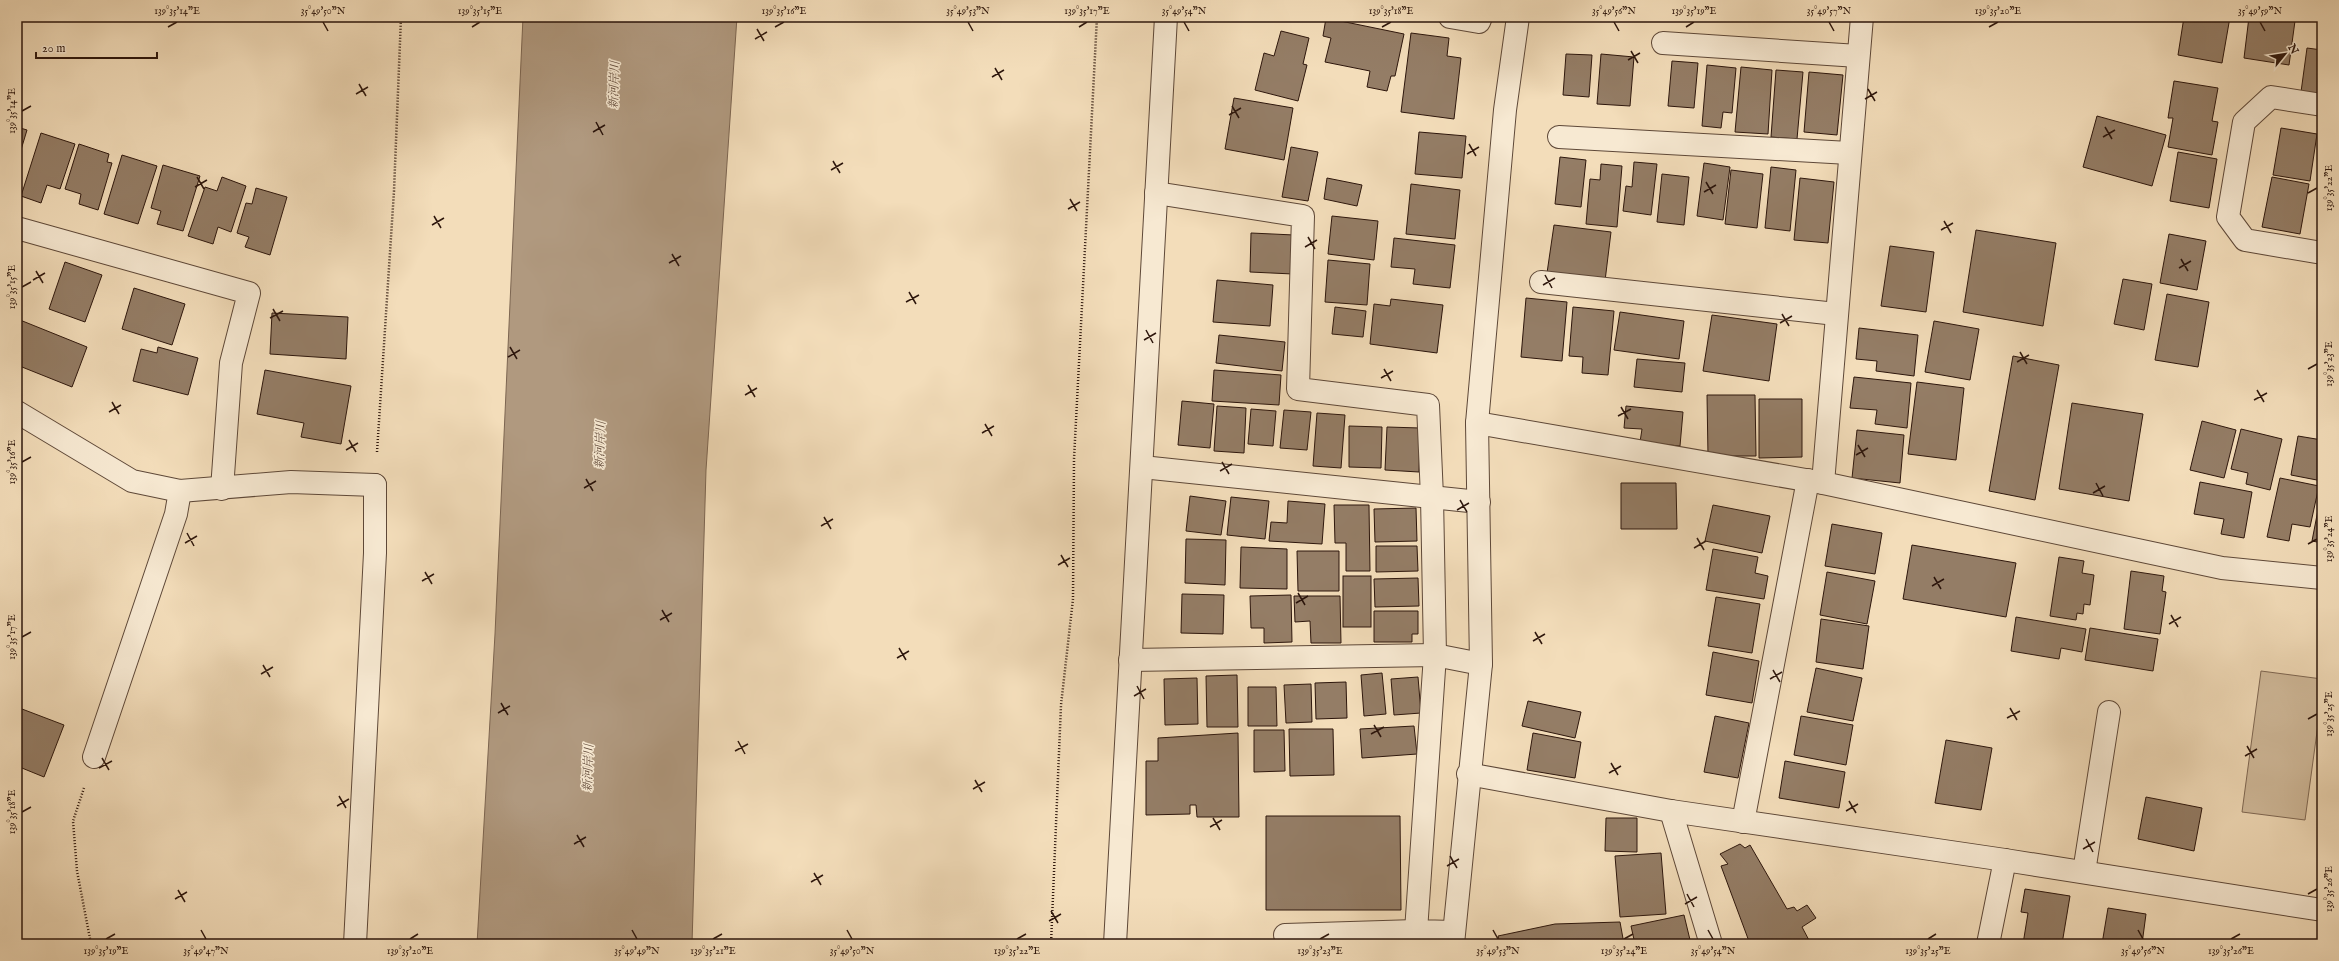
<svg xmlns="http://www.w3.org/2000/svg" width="2339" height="961" viewBox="0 0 2339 961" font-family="'IM FELL English','Noto Serif JP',serif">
  <rect width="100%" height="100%" fill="#f3ddba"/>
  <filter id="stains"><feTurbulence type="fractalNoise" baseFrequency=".005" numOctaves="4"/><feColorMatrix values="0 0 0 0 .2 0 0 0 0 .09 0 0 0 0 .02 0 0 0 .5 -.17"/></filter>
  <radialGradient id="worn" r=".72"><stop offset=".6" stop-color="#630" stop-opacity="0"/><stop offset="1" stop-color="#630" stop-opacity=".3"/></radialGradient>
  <polygon fill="#d1bb9c" stroke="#7f6854" points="2261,671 2322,679 2322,695 2305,820 2242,812"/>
  <polygon fill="#b0997f" stroke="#7c6551" points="523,17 737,17 706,470 692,944 477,944 495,634"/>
  <g fill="#947d66" stroke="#2d160c">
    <polygon points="2184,17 2230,17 2222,63 2178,55"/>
    <polygon points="2249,17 2295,21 2289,65 2244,58"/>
    <polygon points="1326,18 1404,34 1395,76 1391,76 1387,91 1367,87 1370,71 1325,62 1331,38 1323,36"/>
    <polygon points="1281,31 1309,38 1303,64 1307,65 1298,101 1255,90 1264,53 1274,56"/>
    <polygon points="1411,33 1449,38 1447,56 1461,58 1454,119 1401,112"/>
    <polygon points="2307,48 2322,50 2322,95 2301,92"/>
    <polygon points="1566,54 1592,55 1589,97 1563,95"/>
    <polygon points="1601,54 1634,57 1630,106 1597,104"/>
    <polygon points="1672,61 1698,63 1694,108 1668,106"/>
    <polygon points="1707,65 1736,68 1732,113 1723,112 1721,128 1702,126"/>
    <polygon points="1741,67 1772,70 1768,134 1735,132"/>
    <polygon points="1776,70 1803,72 1797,139 1771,137"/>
    <polygon points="1809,72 1843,75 1837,135 1804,132"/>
    <polygon points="2174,81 2218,88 2212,121 2218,122 2212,155 2168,147 2173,118 2168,118"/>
    <polygon points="1234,98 1293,108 1284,160 1225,149"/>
    <polygon points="2097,116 2166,135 2152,186 2083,167"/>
    <polygon points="17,127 27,130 17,163"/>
    <polygon points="2281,128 2317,134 2310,181 2273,175"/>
    <polygon points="1419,132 1466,136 1462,178 1415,174"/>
    <polygon points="41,133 75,144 60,189 47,185 41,203 21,196"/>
    <polygon points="79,144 109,154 107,162 112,163 98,210 79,204 81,194 65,189"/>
    <polygon points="1291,147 1318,152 1308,201 1282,197"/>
    <polygon points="2178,152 2217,159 2209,208 2170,201"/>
    <polygon points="122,155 157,166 138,224 104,214"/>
    <polygon points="1560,157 1586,160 1581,207 1555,204"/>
    <polygon points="1634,162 1657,164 1651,215 1623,211 1626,186 1632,187"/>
    <polygon points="1704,163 1730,167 1723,220 1697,216"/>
    <polygon points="1601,164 1622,166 1617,227 1586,224 1590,179 1600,180"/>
    <polygon points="163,165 200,176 183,231 157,224 161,211 151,208"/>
    <polygon points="1771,167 1796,170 1790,231 1765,228"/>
    <polygon points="1731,170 1763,174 1757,228 1725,224"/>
    <polygon points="1662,174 1689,177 1684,225 1657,222"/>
    <polygon points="222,177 246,186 231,232 218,227 213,244 188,236 205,187 217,191"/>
    <polygon points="2272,177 2309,184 2300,234 2262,227"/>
    <polygon points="1327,178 1362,185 1357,206 1324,199"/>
    <polygon points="1800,178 1834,182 1828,243 1794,240"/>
    <polygon points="1411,184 1460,190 1455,239 1406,234"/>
    <polygon points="256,188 287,197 270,255 245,247 249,237 237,233 246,203 252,204"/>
    <polygon points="2322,214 2322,237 2318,237"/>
    <polygon points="1332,216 1378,221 1374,260 1328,254"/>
    <polygon points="1554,225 1611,232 1605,281 1547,273"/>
    <polygon points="1976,230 2056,243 2043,326 1963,312"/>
    <polygon points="1251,233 1294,235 1293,274 1250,272"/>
    <polygon points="2169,234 2206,241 2197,290 2160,283"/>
    <polygon points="1394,238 1455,245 1450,288 1413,284 1415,269 1391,267"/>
    <polygon points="1890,246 1934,252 1926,312 1881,306"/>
    <polygon points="1328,260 1370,264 1367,305 1325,302"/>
    <polygon points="65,262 102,275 85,322 49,309"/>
    <polygon points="2123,279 2152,284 2144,330 2114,324"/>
    <polygon points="1217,280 1273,285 1270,326 1213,322"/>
    <polygon points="134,288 185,304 172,345 122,329"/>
    <polygon points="2167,294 2209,302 2198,367 2155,360"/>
    <polygon points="1526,298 1567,302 1562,361 1521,357"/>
    <polygon points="1391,299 1443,305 1437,353 1370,344 1374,304 1390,306"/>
    <polygon points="1335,307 1366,311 1363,337 1332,334"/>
    <polygon points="1573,307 1614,311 1608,375 1582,373 1583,357 1569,356"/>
    <polygon points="1620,312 1684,321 1679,359 1614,350"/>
    <polygon points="272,313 348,317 346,359 270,354"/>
    <polygon points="1712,315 1777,324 1769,381 1703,371"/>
    <polygon points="20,320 87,347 72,387 17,365 17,329"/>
    <polygon points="1934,321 1979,329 1970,380 1925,372"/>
    <polygon points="1859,328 1918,335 1914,376 1876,371 1877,361 1856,359"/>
    <polygon points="1219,335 1285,342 1282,371 1216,363"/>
    <polygon points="158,347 198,358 188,395 133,381 141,349 157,353"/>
    <polygon points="2013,356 2059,365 2035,500 1989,491"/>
    <polygon points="1637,359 1685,363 1682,392 1634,387"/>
    <polygon points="265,370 351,386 341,444 301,437 304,423 257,414"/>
    <polygon points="1214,370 1281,375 1279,405 1212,401"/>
    <polygon points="1854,377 1911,383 1907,428 1875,424 1877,410 1850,408"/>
    <polygon points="1917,382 1964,388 1956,460 1908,454"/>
    <polygon points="1707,395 1755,395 1756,456 1708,456"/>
    <polygon points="1759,399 1802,399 1802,457 1759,458"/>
    <polygon points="1182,401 1214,404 1210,448 1178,445"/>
    <polygon points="2072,403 2143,414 2129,501 2059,489"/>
    <polygon points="1217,406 1246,408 1244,453 1214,451"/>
    <polygon points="1626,406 1683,412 1680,446 1640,442 1642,429 1624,428"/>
    <polygon points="1251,409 1276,411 1273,446 1248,444"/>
    <polygon points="1284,410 1311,412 1307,450 1280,448"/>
    <polygon points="1317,413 1345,415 1341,468 1313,466"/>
    <polygon points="2202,421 2236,430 2224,478 2190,470"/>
    <polygon points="1349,426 1382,427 1381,468 1349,467"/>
    <polygon points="1387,427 1420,428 1419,472 1385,470"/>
    <polygon points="2241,429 2282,439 2270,490 2246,484 2248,473 2231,469"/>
    <polygon points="1857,430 1904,435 1900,483 1852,478"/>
    <polygon points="2298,436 2322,440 2322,481 2291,475"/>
    <polygon points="2280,478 2319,486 2310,527 2292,524 2289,541 2267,537"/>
    <polygon points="2200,482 2252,492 2244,538 2221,534 2224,519 2194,514"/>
    <polygon points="1621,483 1676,483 1677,529 1621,529"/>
    <polygon points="2322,489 2322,543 2312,541"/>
    <polygon points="1190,496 1226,501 1221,535 1186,531"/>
    <polygon points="1231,497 1269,501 1265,539 1227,535"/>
    <polygon points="1288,501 1325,504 1322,544 1269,541 1271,522 1287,523"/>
    <polygon points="1334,505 1369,505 1370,571 1346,571 1346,543 1335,543"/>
    <polygon points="1713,505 1770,516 1762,553 1705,541"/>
    <polygon points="1416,508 1417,541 1375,542 1374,509"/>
    <polygon points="1832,524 1882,533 1875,574 1825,566"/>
    <polygon points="1186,539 1226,540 1225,585 1185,583"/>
    <polygon points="1912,545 2016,563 2006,617 1903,599"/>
    <polygon points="1376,546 1417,546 1418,571 1376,572"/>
    <polygon points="1241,547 1287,549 1287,589 1240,588"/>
    <polygon points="1713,549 1758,557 1755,573 1768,576 1764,599 1706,590"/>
    <polygon points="1297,551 1339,551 1339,591 1298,591"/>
    <polygon points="2059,557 2084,561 2082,573 2094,575 2090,605 2084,604 2083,614 2077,613 2076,620 2050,616"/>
    <polygon points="2131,571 2164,576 2162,591 2166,592 2160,634 2124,629"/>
    <polygon points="1827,572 1875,581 1867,624 1820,615"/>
    <rect x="1343" y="576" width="28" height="51"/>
    <polygon points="1418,578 1419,606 1375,607 1374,579"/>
    <polygon points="1182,594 1224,595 1223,634 1181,633"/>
    <polygon points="1291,595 1292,642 1264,643 1264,628 1251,628 1250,596"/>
    <polygon points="1294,596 1340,596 1341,643 1311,643 1310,621 1295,622"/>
    <polygon points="1716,597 1760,604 1752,653 1708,646"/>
    <polygon points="1374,611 1418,611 1418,634 1412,634 1412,642 1374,642"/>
    <polygon points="2016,617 2086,629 2082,652 2061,648 2059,659 2011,651"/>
    <polygon points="1821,619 1869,626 1863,669 1816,662"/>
    <polygon points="2090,628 2158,639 2153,671 2085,660"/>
    <polygon points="1713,652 1759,661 1752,703 1706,695"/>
    <polygon points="1816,668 1862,678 1853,721 1807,712"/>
    <polygon points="1382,673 1386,714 1364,716 1361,675"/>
    <polygon points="1237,675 1238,727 1207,727 1206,676"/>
    <polygon points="1418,677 1421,713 1394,715 1391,679"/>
    <polygon points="1197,678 1198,724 1165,725 1164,679"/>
    <polygon points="1346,682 1347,718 1316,719 1315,683"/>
    <polygon points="1311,684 1312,722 1286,723 1284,685"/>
    <polygon points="1248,687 1276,687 1277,726 1248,726"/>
    <polygon points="1528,701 1581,712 1575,738 1522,726"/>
    <polygon points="22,709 64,725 44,777 17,766 17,721"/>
    <polygon points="1715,716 1749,723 1738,778 1704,772"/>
    <polygon points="1801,716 1853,725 1846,765 1794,755"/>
    <polygon points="1414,726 1417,754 1362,758 1360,729"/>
    <polygon points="1289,729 1333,729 1334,775 1290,776"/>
    <polygon points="1254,730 1284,730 1285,771 1254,772"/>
    <polygon points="1238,733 1239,817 1197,817 1196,805 1190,805 1190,814 1146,815 1146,761 1158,761 1158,738"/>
    <polygon points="1533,733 1581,742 1575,778 1527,770"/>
    <polygon points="1946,740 1992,748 1981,810 1935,803"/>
    <polygon points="1785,761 1845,772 1839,808 1779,798"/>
    <polygon points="2146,797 2202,808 2194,851 2138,839"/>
    <polygon points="1266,816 1400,816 1401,910 1266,910"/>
    <polygon points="1606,818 1637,818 1637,852 1605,851"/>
    <polygon points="1740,844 1745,848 1750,845 1787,909 1794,907 1797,911 1807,905 1816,918 1802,927 1811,944 1750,944 1721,866 1728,864 1720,854"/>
    <polygon points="1661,853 1666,914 1620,917 1615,856"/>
    <polygon points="2025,889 2070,896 2062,944 2023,944 2028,913 2021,912"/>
    <polygon points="2108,908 2146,914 2142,944 2102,944"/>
    <polygon points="1684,915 1691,944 1635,944 1631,926"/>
    <polygon points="1620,922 1624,944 1500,944 1498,936 1555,924"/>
  </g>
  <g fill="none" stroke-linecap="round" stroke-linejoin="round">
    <g stroke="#5e4838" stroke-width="24">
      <g id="lane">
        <polyline points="1663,43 1858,56"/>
        <polyline points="2322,105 2271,97 2244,122 2228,217 2245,240 2322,253"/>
        <polyline points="17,228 249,293 231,363 222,489"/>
        <polyline points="1541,282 1836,314"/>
        <polyline points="94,757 176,514 180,491"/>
        <polyline points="2084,872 2109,712"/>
        <polyline points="355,944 375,553 375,485"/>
        <polyline points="1988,944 2005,860"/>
      </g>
    </g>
    <g stroke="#5e4838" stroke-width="24">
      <g id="street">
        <polyline points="1450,17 1479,22 1481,17"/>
        <polyline points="1559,137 1849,153"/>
        <polyline points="1156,193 1303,216 1298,389 1428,405 1432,497 1435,655 1416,931 1453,932"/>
        <polyline points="17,412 132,481 180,491 291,482 375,485"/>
        <polyline points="1477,423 1823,483 2222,568 2322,578"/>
        <polyline points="1142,467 1479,502"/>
        <polyline points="1823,483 1862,17"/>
        <polyline points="1130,660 1435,655 1481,664"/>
        <polyline points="1468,774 1671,811 2005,860 2322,910"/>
        <polyline points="1671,811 1711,944"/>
        <polyline points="1743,822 1808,480"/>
        <polyline points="1285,935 1416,931"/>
        <polyline points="1115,944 1166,17"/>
        <polyline points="1453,944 1481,664 1477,423 1505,110 1518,17"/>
      </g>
    </g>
    <g stroke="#2d160c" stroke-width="2.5" stroke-dasharray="1 2" stroke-linecap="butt">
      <polyline points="377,452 394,191 401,17"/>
      <polyline points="84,788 73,821 77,871 91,944"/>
      <polyline points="1051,944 1061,705 1073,599 1074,459 1097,17"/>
    </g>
    <use href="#lane" stroke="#f7e9d2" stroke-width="22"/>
    <use href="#street" stroke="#f7e9d2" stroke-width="22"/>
  </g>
  <path fill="none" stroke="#2d160c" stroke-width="1.5" d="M323,22L328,31M968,22L973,31M1184,22L1189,31M1614,22L1619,31M1829,22L1834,31M2260,22L2265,31M168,27L177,22M472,27L480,22M775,27L784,22M1079,27L1087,22M1382,27L1391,22M1686,27L1694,22M1989,27L1998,22M757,29L764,41M755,39L767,32M1631,51L1638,63M1628,60L1640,53M995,68L1002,80M992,77L1004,70M359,84L366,96M1868,89L1875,101M356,94L368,87M1865,99L1877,92M1232,106L1239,118M22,111L31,106M1229,115L1241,108M596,122L603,135M2105,127L2112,139M593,132L605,125M2103,137L2115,130M1469,144L1476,156M1467,154L1479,147M833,161L840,173M831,170L843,163M197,177L204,189M1706,182L1713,194M195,187L207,180M1704,192L1716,185M2308,193L2317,188M1070,199L1077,211M1068,209L1080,202M434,216L441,228M1944,221L1951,233M432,225L444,218M1941,230L1953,223M1308,237L1315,249M1305,247L1317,240M672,254L679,266M2181,259L2188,271M669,263L681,256M2179,268L2191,261M36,271L43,283M1545,275L1552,288M33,280L45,273M1543,285L1555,278M22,287L31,282M909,292L916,304M906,302L919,295M273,309L280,321M1782,314L1789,326M270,318L283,311M1780,323L1792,316M1146,330L1153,343M1144,340L1156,333M510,347L517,359M2020,352L2027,364M508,357L520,350M2017,362L2029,355M1384,369L1391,381M2308,369L2317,364M1381,378L1393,371M748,385L755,397M2257,390L2264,402M745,395L757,388M2254,400L2267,393M112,402L119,414M1621,407L1628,419M109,412L121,405M1618,416L1631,409M985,424L992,436M982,433L994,426M349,440L356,452M1858,445L1865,457M346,450L358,443M1856,455L1868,448M22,462L31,457M1222,462L1229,474M1220,471L1232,464M586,479L593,491M2096,483L2103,496M584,488L596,481M2093,493L2105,486M1460,500L1467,512M1457,510L1469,503M824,517L831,529M821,526L833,519M187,533L194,546M1697,538L1704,550M185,543L197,536M2308,544L2317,539M1694,548L1706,541M1061,555L1068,567M1058,565L1070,558M425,572L432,584M1934,577L1941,589M422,581L434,574M1932,586L1944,579M1298,593L1305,605M1296,603L1308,596M662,610L669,622M2171,615L2178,627M660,620L672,613M2169,624L2181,617M1535,632L1542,644M22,637L31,632M1533,641L1545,634M899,648L906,660M897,658L909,651M263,665L270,677M1773,670L1780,682M261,674L273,667M1770,679L1782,672M1137,686L1144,699M1134,696L1146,689M501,703L508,715M2010,708L2017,720M498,713L510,706M2007,718L2020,711M2308,719L2317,714M1374,725L1381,737M1371,734L1384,727M738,741L745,754M2247,746L2254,758M735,751L748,744M2245,756L2257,749M102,758L109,770M1611,763L1618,775M99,768L112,761M1609,773L1621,766M975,780L982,792M973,789L985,782M339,796L346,808M1849,801L1856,813M337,806L349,799M1846,811L1858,804M22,812L31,807M1213,818L1220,830M1210,827L1222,820M577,835L584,847M2086,839L2093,852M574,844L586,837M2083,849L2095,842M1450,856L1457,868M1447,866L1459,859M814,873L821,885M811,882L823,875M178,890L185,902M1687,894L1694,907M2308,894L2317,889M175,899L187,892M1685,904L1697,897M1051,911L1058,923M1049,921L1061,914M201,930L206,939M632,930L637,939M847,930L852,939M1493,930L1498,939M1708,930L1713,939M2138,930L2143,939M106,939L115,934M410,939L418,934M713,939L722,934M1017,939L1026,934M1320,939L1329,934M1624,939L1633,934M1928,939L1936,934M2231,939L2240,934"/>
  <g text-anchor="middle" stroke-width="3" stroke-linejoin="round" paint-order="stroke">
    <g font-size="12" font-style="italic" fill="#614a3a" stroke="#f7e9d2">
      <text transform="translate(614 85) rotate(-88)" y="4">新河岸川</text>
      <text transform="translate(600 445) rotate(-88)" y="4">新河岸川</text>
      <text transform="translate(588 768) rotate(-88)" y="4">新河岸川</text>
    </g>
  </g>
  <rect width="2339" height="961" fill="none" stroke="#f3ddba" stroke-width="44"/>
  <g transform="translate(2285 54) rotate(60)" stroke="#f7e9d2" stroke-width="3" paint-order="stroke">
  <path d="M0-3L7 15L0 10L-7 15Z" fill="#2d160c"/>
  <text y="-6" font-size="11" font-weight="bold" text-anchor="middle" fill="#2d160c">N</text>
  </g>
  <path d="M36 52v6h121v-6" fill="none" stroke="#2d160c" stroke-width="2"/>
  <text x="42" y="52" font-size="12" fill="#2d160c" stroke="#f7e9d2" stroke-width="3" paint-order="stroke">20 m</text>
  <rect x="22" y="22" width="2295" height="917" fill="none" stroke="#2d160c" stroke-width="1.5"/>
  <g font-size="10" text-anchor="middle" fill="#2d160c">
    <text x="177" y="14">139°35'14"E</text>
    <text x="323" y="14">35°49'50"N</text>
    <text x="480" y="14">139°35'15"E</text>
    <text x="784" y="14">139°35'16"E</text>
    <text x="968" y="14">35°49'53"N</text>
    <text x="1087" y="14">139°35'17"E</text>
    <text x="1184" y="14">35°49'54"N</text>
    <text x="1391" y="14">139°35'18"E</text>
    <text x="1614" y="14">35°49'56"N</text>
    <text x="1694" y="14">139°35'19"E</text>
    <text x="1829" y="14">35°49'57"N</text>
    <text x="1998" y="14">139°35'20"E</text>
    <text x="2260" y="14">35°49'59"N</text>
    <text transform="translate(11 111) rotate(-90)" y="4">139°35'14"E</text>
    <text transform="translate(2328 188) rotate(-90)" y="4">139°35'22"E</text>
    <text transform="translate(11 287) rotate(-90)" y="4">139°35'15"E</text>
    <text transform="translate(2328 364) rotate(-90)" y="4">139°35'23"E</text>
    <text transform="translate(11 462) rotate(-90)" y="4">139°35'16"E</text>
    <text transform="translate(2328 539) rotate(-90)" y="4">139°35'24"E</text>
    <text transform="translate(11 637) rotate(-90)" y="4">139°35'17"E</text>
    <text transform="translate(2328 714) rotate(-90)" y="4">139°35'25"E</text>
    <text transform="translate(11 812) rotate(-90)" y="4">139°35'18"E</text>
    <text transform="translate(2328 889) rotate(-90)" y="4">139°35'26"E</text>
    <text x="106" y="954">139°35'19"E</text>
    <text x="206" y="954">35°49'47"N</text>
    <text x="410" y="954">139°35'20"E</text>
    <text x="637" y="954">35°49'49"N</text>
    <text x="713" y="954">139°35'21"E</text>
    <text x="852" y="954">35°49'50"N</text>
    <text x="1017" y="954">139°35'22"E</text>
    <text x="1320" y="954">139°35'23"E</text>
    <text x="1498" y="954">35°49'53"N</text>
    <text x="1624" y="954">139°35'24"E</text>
    <text x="1713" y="954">35°49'54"N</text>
    <text x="1928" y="954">139°35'25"E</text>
    <text x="2143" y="954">35°49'56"N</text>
    <text x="2231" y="954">139°35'26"E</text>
  </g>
  <rect width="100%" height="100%" filter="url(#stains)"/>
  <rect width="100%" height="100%" fill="url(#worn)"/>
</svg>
